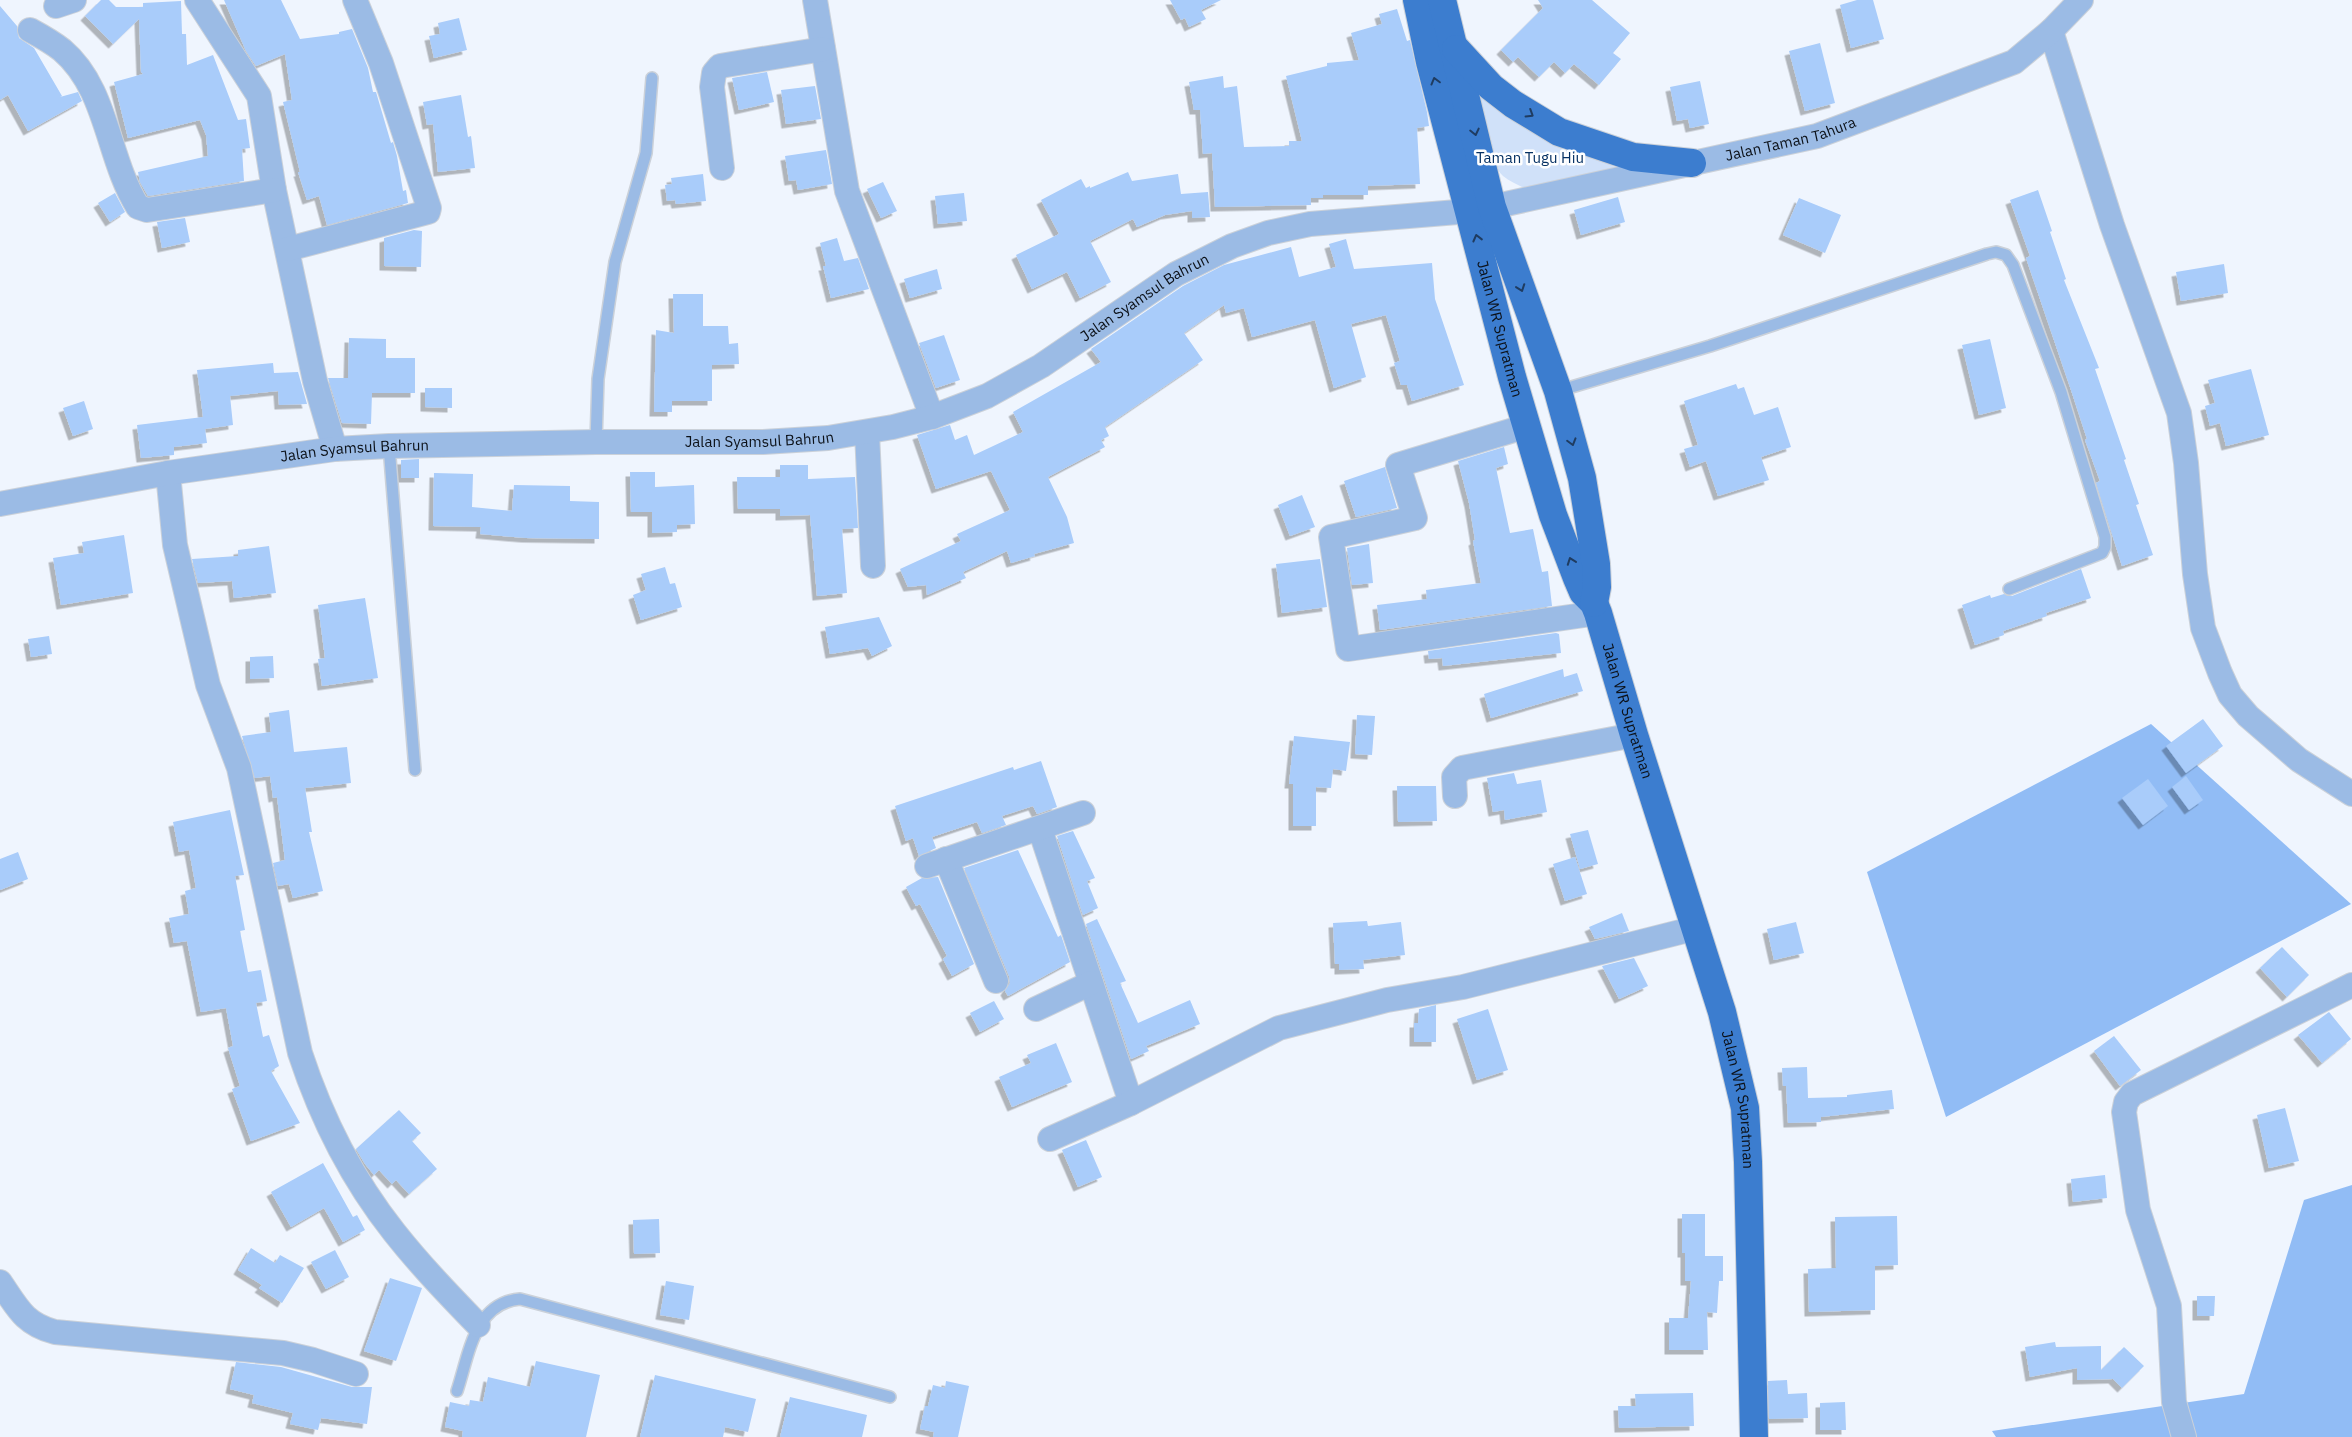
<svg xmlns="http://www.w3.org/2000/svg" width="2352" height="1437" viewBox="0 0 2352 1437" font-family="'IBM Plex Sans',sans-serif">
  <defs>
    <filter id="shadow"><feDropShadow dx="-4.5" dy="4.5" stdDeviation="0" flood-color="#0004"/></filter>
  </defs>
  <rect width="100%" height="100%" fill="#eff5fe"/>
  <path fill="#d0e1f9" d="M1475,85L1585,153L1615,167L1617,169L1524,188C1517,184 1509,181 1503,176C1488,163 1480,106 1475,85Z"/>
  <g fill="#91bcf5">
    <polygon points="2151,724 2351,904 1946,1117 1867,872"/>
    <polygon points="2352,1185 2352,1437 1996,1437 1992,1431 2244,1394 2304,1200"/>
  </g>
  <g fill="#a9ccfa" filter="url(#shadow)">
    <polygon points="101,0 109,0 116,7 143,7 143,3 181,1 182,34 186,34 187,65 213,55 238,120 246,119 250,148 242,149 244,181 148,196 140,182 138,172 208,156 206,135 200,120 128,138 114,82 143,74 141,72 139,19 113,44 85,16"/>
    <polygon points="224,0 281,0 300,39 339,34 339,32 352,29 368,68 373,92 376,92 391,143 393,142 397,156 403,191 406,190 408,203 327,225 319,196 307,200 298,172 300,172 283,102 292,100 285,54 256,66 246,51"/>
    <polygon points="1170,0 1221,0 1201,10 1206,19 1189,27 1185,18 1181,20"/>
    <polygon points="1538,0 1592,0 1630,33 1613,53 1621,59 1599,85 1574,64 1565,73 1554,62 1539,77 1518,57 1513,62 1501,50 1543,8"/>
    <polygon points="1857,0 1873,0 1884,39 1851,48 1840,5"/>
    <polygon points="0,6 17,26 19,38 34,48 62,96 60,97 78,92 82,101 28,131 8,95 0,100"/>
    <polygon points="1397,9 1407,41 1410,40 1427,112 1429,126 1417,128 1420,184 1368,186 1368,195 1323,195 1323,198 1311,198 1311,205 1215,207 1212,153 1203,154 1200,110 1194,110 1189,82 1223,76 1224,88 1237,86 1244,147 1289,146 1289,141 1302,141 1286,76 1327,66 1327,63 1359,60 1351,33 1382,24 1379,14"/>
    <polygon points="459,18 467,50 434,58 429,36 440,34 438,23"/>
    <polygon points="1820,43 1835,103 1805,111 1789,51"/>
    <polygon points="767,72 774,102 739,110 732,78"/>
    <polygon points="1700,81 1709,124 1690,128 1688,119 1677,121 1670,87"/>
    <polygon points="815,86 821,119 786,124 781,90"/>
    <polygon points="461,95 468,137 471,136 475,168 438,172 433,124 427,125 423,102"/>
    <polygon points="826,150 832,184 798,190 796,180 789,181 785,156"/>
    <polygon points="1128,172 1132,181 1178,174 1181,194 1208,192 1210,217 1192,218 1192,211 1165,215 1137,227 1133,219 1090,241 1111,282 1080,298 1067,272 1032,289 1016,255 1059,234 1041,200 1081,179 1086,188 1090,186 1090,188"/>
    <polygon points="703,174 706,201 676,204 675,200 667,201 665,185 672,184 671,178"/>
    <polygon points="883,182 897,211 881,218 867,189"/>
    <polygon points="2038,190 2052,231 2050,232 2066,279 2064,280 2099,368 2095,369 2126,459 2124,460 2139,504 2136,505 2153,555 2122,566 2096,483 2100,481 2085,440 2087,439 2072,393 2026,258 2030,256 2010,200"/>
    <polygon points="115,193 125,212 110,222 98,203"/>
    <polygon points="964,193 967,221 938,224 935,196"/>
    <polygon points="1618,197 1625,222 1581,235 1574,210"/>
    <polygon points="1799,198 1841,215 1825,253 1783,235"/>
    <polygon points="185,218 190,242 162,248 157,222"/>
    <polygon points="414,230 422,231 421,267 384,266 384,238"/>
    <polygon points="837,238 844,261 858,258 869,289 831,298 823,266 826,266 820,243"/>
    <polygon points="1346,239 1354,269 1432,263 1435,299 1464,385 1412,401 1407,385 1401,385 1394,363 1400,361 1386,315 1351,324 1366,377 1334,388 1315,320 1252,337 1244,308 1226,313 1224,305 1184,333 1203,360 1105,427 1109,436 1101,440 1105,447 1048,477 1067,517 1074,543 1034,554 1035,556 1011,563 1007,551 963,572 966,578 927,595 926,585 908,587 900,569 961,541 957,534 1010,510 991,471 936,489 917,435 950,425 955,440 967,435 974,455 1023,432 1013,412 1101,362 1091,349 1183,286 1224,265 1291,247 1299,277 1336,267 1329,244"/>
    <polygon points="2224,264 2228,293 2181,301 2176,272"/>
    <polygon points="937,269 942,289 910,298 904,279"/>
    <polygon points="673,294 703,294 703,326 728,326 729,344 738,343 739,364 712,365 712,401 672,401 672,412 654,412 656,330 674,333"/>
    <polygon points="944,335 960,380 936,388 919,343"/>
    <polygon points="349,338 386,339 386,358 415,358 415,393 372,393 371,424 342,423 328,378 348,378"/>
    <polygon points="1990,339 2006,408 1979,415 1962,345"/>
    <polygon points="273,363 274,373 298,372 307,404 279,405 278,391 230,396 233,425 205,429 207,443 174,447 174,455 141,458 137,425 203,417 197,370"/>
    <polygon points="2251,369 2269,435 2226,446 2220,423 2210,426 2205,406 2215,403 2208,380"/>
    <polygon points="1736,384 1738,389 1744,387 1754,415 1778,407 1791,447 1761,457 1769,480 1718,496 1706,461 1690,467 1684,449 1698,445 1684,401"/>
    <polygon points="425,388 452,388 452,408 425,407"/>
    <polygon points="84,401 93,429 73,436 63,408"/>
    <polygon points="1504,447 1508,464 1496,468 1510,533 1533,529 1542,572 1548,571 1552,606 1380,630 1377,605 1427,599 1426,590 1481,583 1473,541 1475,540 1469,503 1458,461"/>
    <polygon points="419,459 419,478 401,478 401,460"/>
    <polygon points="780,465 808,465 808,479 855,477 858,528 842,529 847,593 817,596 810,515 780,516 780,509 738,509 737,477 780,477"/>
    <polygon points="1385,467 1397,508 1356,517 1344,481"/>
    <polygon points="630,472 655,472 655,487 694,485 695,524 677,525 677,532 652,533 652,512 631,512"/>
    <polygon points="434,473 473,474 472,507 512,511 514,485 570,486 570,501 599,502 599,539 526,538 480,534 481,527 433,526"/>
    <polygon points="1302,495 1315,527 1290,536 1278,505"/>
    <polygon points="124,535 133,593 61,605 53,558 84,553 82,542"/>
    <polygon points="1369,544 1373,583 1352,585 1347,548"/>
    <polygon points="269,546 276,593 234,598 232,581 198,583 192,559 238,556 238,550"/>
    <polygon points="1320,559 1327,607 1282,613 1276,564"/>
    <polygon points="665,567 670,584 675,583 682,607 641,620 633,595 646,590 641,574"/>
    <polygon points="2081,569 2091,598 2046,613 2047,616 2003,631 2004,635 1975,645 1962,605 1990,595 1991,598 2004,594 2012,596"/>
    <polygon points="365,598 378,678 322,686 318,659 325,658 318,605"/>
    <polygon points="879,617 892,646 872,656 868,648 830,654 825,627"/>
    <polygon points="1556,633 1559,634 1561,653 1443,666 1442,658 1429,659 1428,651"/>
    <polygon points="49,636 52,654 31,657 28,639"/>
    <polygon points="273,656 274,678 250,679 250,657"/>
    <polygon points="1563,669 1564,677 1577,673 1583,691 1491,718 1484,694"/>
    <polygon points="289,710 294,752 347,747 351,783 305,788 312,832 309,832 323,891 293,898 289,884 278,886 273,863 285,860 277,797 273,798 270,776 255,778 242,736 271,732 269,713"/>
    <polygon points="1357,715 1375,716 1372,755 1355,754"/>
    <polygon points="2203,719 2223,746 2186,773 2166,746"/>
    <polygon points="1294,736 1350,742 1346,771 1333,769 1331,788 1316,787 1316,826 1293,826 1293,784 1289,784"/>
    <polygon points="1041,761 1057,807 1037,814 1033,806 1002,816 1006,825 982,833 977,822 932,837 936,848 919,856 913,838 906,841 895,806 1013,767 1014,770"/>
    <polygon points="1514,773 1517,784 1541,780 1547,812 1505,820 1504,810 1493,812 1487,778"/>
    <polygon points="2186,776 2203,800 2189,810 2172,787"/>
    <polygon points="2148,779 2168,806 2143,825 2122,798"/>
    <polygon points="1397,786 1436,786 1437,821 1398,822"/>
    <polygon points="230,810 244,875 235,876 245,930 240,931 248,972 261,970 267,1001 256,1003 263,1037 269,1035 279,1066 271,1071 300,1123 251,1141 232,1089 240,1086 228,1048 233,1046 226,1008 201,1012 187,941 174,943 169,918 189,914 185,891 196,888 189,850 179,852 173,822"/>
    <polygon points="1588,830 1598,864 1580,869 1570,834"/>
    <polygon points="1073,831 1095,878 1087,881 1098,908 1083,915 1057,836"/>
    <polygon points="1018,850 1058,937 1061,935 1070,962 1008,996 1005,991 1010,983 1009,976 964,868"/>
    <polygon points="18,852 28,879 0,890 0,859"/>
    <polygon points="1575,857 1587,894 1565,901 1553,864"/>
    <polygon points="938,877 974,964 952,976 943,959 947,956 920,904 916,906 906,887 922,878"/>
    <polygon points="1622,913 1629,931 1595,939 1589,927"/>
    <polygon points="1097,919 1126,981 1120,983 1138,1023 1190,1000 1200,1024 1146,1046 1149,1051 1131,1059 1086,924"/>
    <polygon points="1367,921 1368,926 1401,922 1405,955 1363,960 1364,969 1339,970 1339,964 1335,964 1333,923"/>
    <polygon points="1796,922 1804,953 1774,960 1767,929"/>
    <polygon points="2282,947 2309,975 2287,997 2260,968"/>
    <polygon points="1634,958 1648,986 1619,999 1602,966"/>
    <polygon points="994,1001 1004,1019 980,1032 970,1013"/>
    <polygon points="1436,1005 1436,1042 1414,1042 1414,1023 1418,1023 1419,1009"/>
    <polygon points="1488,1009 1508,1070 1477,1080 1457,1019"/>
    <polygon points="2329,1012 2351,1039 2322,1063 2298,1035"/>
    <polygon points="2114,1036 2141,1070 2120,1086 2094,1051"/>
    <polygon points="1056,1043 1072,1082 1012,1107 999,1077 1031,1063 1027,1055"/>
    <polygon points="1807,1067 1808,1098 1847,1097 1847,1095 1892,1090 1894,1109 1821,1117 1821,1122 1788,1123 1786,1086 1783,1086 1782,1068"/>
    <polygon points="2285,1108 2299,1161 2269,1168 2257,1115"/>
    <polygon points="399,1110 421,1133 412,1141 437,1169 409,1194 396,1180 392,1184 379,1170 374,1175 365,1164 356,1149"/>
    <polygon points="1086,1140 1102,1177 1078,1187 1062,1150"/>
    <polygon points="323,1163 353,1217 357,1215 365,1230 343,1242 324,1208 291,1227 271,1192"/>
    <polygon points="2105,1175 2107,1198 2073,1202 2071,1179"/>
    <polygon points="1682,1214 1705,1214 1705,1256 1723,1256 1723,1281 1719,1281 1717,1313 1707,1312 1708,1350 1669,1350 1669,1318 1688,1318 1691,1281 1685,1281 1685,1253 1682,1253"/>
    <polygon points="1897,1216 1898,1265 1875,1266 1875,1310 1809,1312 1808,1269 1836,1268 1835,1217"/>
    <polygon points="659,1219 660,1253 634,1254 633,1220"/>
    <polygon points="251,1248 275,1263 280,1255 304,1268 282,1303 259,1288 262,1285 238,1270"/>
    <polygon points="335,1250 349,1277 326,1289 311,1262"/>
    <polygon points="390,1278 422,1288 396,1361 364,1351"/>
    <polygon points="666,1281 694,1286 689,1320 660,1315"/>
    <polygon points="2197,1296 2215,1296 2214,1316 2197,1316"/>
    <polygon points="2055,1342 2056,1347 2101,1346 2101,1370 2124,1347 2144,1366 2122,1388 2113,1379 2077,1380 2077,1368 2030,1377 2025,1347"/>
    <polygon points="536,1361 600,1375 586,1437 462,1437 463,1431 445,1427 450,1402 469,1406 470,1400 483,1402 488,1377 530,1387"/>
    <polygon points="236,1362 281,1367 352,1387 372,1387 367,1424 321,1418 318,1430 290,1424 293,1413 252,1403 254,1395 230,1389"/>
    <polygon points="655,1375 756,1399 748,1432 725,1427 723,1437 640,1437"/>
    <polygon points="1787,1380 1788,1394 1807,1393 1808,1418 1769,1419 1768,1381"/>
    <polygon points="946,1381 969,1386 958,1437 933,1437 934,1432 920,1429 925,1406 928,1406 933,1385 945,1388"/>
    <polygon points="1693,1393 1694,1426 1619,1428 1618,1406 1636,1406 1635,1394"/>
    <polygon points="790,1397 867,1415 862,1437 780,1437"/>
    <polygon points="1845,1402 1846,1430 1820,1430 1820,1403"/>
  </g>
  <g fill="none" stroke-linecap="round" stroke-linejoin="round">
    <g stroke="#cbd1d9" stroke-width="14">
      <g id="service">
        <polyline points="1558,391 1710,346 1987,254 1996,252 2006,255 2013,265 2061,392 2105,537 2105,547 2102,553 2009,589"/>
        <polyline points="596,442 598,379 615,262 646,153 652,78"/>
        <polyline points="389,446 415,770"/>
        <path d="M457,1391C469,1355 474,1303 520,1299L890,1397"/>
      </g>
    </g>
    <g stroke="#cbd1d9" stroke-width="26">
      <g id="minor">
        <polyline points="197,0 259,96 274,190 315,381 335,449"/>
        <polyline points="815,0 847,191 932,417"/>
        <polyline points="56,6 74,0"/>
        <path d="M30,30C41,36 52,42 62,50C108,89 107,158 138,207L147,210L274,190"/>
        <polyline points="2051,31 2112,225 2179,413 2186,463 2195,574 2203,628 2220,673 2230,695 2248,716 2299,760 2352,794"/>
        <polyline points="722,168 712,87 714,73 720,66 823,49"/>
        <polyline points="288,249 428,212 429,208 381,63 355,0"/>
        <polyline points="1527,426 1398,465 1415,518 1331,537 1348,649 1598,613"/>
        <polyline points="867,432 873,566"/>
        <path d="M168,473L175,545L208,685L239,768L300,1053C321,1117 352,1179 394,1232C420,1265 449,1295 478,1325"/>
        <path id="s1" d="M0,504L168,473L335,449L389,446L596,442H763L828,438L893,427L932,417L987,396L1041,366L1176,274L1232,246L1268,233L1310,224L1470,211L1492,207L1817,136L2014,62L2051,31L2081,0"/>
        <polyline points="1455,796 1454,777 1462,768 1634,735"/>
        <polyline points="1040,829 1131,1103"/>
        <polyline points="946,859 996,981"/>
        <polyline points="927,866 1083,813"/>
        <polyline points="1036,1009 1091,983"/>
        <polyline points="1050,1139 1131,1103 1279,1028 1387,1000 1463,987 1696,928"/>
        <path d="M0,1282C17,1307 24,1324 55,1332L283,1353L313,1360L356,1374"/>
        <polyline points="2184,1437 2174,1402 2169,1306 2138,1210 2124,1112 2126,1102 2132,1094 2352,985"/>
      </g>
    </g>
    <g stroke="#cbd1d9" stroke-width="30">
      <g id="trunk">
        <path id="s2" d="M1417,0L1430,62L1512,377L1553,515L1577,578L1583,592L1594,603L1598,613L1634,735L1722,1012L1745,1108L1748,1162L1754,1437"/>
        <polyline points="1442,0 1492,207 1558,391 1582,478 1596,564 1597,587 1594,603"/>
        <polyline points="1456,49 1491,87 1513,104 1559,132 1633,157 1692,163"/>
      </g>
    </g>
    <use href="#service" stroke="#9bbbe5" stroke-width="11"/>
    <use href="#minor" stroke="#9bbbe5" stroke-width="24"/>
    <use href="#trunk" stroke="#3c7dcf" stroke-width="28"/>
  </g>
  <defs><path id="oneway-chevron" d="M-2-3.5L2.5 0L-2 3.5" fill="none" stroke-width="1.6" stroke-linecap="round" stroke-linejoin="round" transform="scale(1.25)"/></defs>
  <g stroke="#1f3c61">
    <use href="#oneway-chevron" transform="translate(1435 81) rotate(-105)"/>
    <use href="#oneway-chevron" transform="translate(1530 114) rotate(32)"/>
    <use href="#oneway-chevron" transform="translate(1475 132) rotate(77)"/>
    <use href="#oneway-chevron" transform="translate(1477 238) rotate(-104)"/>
    <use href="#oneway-chevron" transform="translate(1521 288) rotate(70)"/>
    <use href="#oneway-chevron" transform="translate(1572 442) rotate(74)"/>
    <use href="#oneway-chevron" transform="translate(1571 561) rotate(-110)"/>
  </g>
  <g text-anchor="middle" stroke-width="5" stroke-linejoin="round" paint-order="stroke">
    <g font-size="15" fill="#0c1118" stroke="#fff">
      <text dy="5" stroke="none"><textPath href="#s1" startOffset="1856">Jalan Taman Tahura</textPath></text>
      <text dy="5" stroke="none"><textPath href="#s1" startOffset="1184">Jalan Syamsul Bahrun</textPath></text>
      <text dy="5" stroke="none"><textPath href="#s2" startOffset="339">Jalan WR Supratman</textPath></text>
      <text dy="5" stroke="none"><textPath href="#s1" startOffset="764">Jalan Syamsul Bahrun</textPath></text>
      <text dy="5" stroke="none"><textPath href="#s1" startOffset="359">Jalan Syamsul Bahrun</textPath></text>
      <text dy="5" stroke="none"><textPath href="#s2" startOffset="744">Jalan WR Supratman</textPath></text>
      <text dy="5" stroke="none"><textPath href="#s2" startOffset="1149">Jalan WR Supratman</textPath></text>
    </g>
    <g font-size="15" fill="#053062" stroke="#fff">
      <text x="1530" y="163">Taman Tugu Hiu</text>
    </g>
  </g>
</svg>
